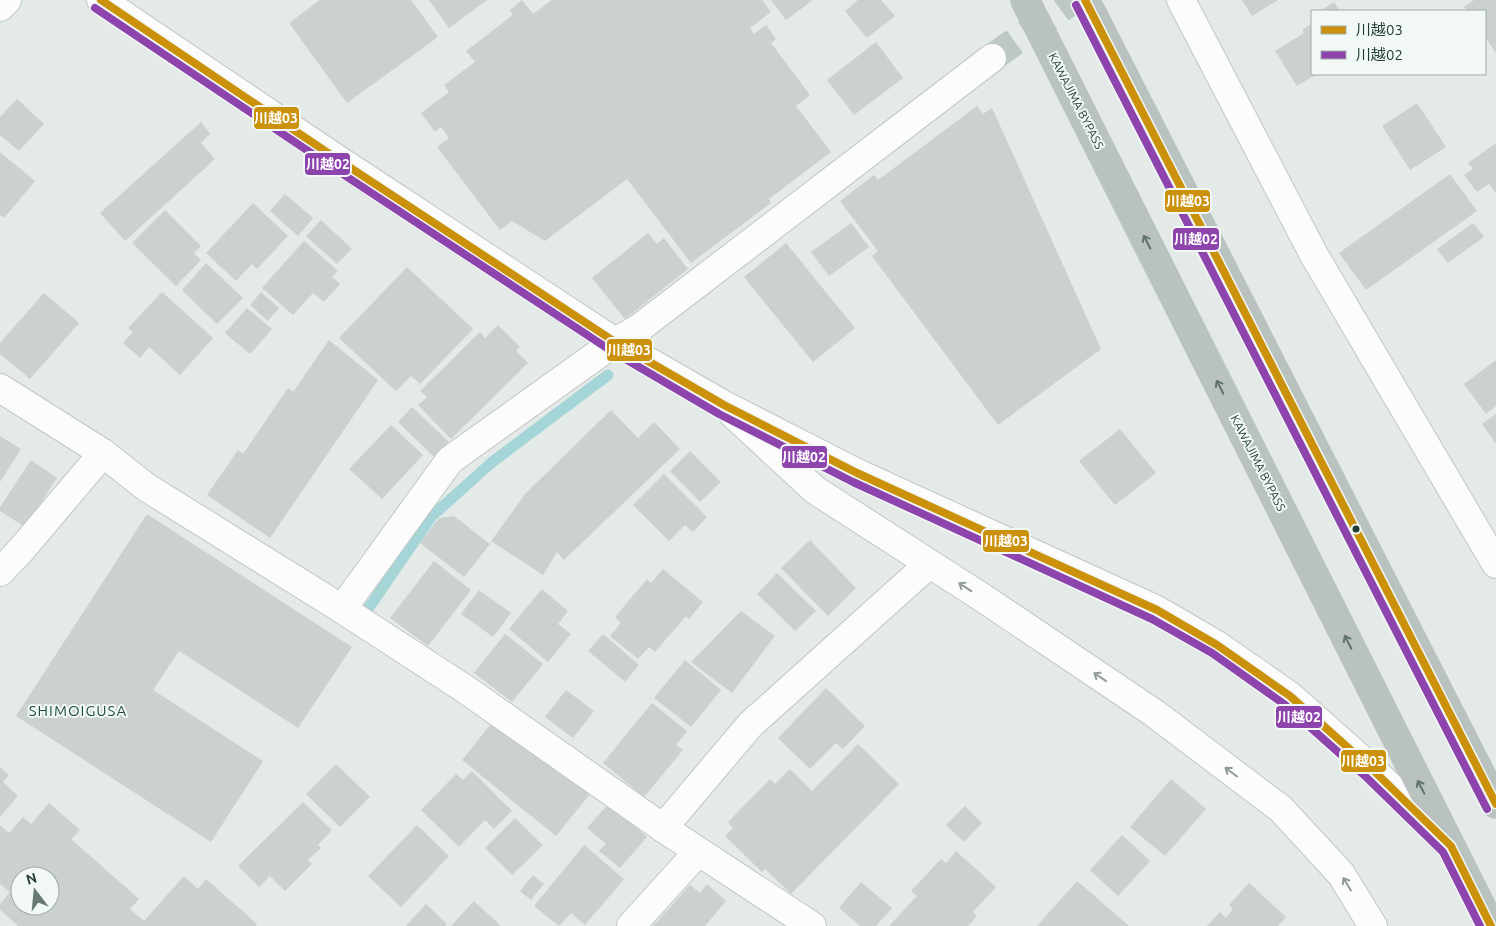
<svg xmlns="http://www.w3.org/2000/svg" width="1496" height="926" viewBox="0 0 1496 926" font-family="Ubuntu,'Noto Sans JP',sans-serif">
  <rect width="100%" height="100%" fill="#e4eae7"/>
  <g fill="none" stroke-linecap="round" stroke-linejoin="round">
    <polyline stroke="#a6d5d7" stroke-width="11" points="368,609 432,516 491,463 608,375"/>
  </g>
  <g fill="#cbd1ce" fill-rule="evenodd">
    <polygon points="320,0 411,0 438,37 347,103 289,23"/>
    <polygon points="429,0 487,0 449,28"/>
    <polygon points="522,0 533,14 552,0 762,0 771,12 750,28 754,34 766,25 776,39 771,43 810,95 796,106 831,152 769,199 771,203 691,263 627,179 545,241 512,221 500,230 437,147 449,138 441,127 435,132 421,113 449,92 444,85 475,62 466,51 513,15 510,10"/>
    <polygon points="771,0 813,0 786,20"/>
    <polygon points="858,0 881,0 895,16 867,38 845,11"/>
    <polygon points="1242,0 1278,0 1252,16"/>
    <polygon points="1474,0 1496,0 1496,53 1485,37 1485,11 1467,11 1464,7"/>
    <polygon points="1334,2 1340,11 1320,11"/>
    <polygon points="1312,23 1312,74 1317,74 1297,86 1275,51 1304,33 1302,30"/>
    <polygon points="876,42 903,78 854,115 827,80"/>
    <polygon points="17,99 44,124 19,151 0,135 0,117"/>
    <polygon points="1417,103 1446,147 1410,170 1382,126"/>
    <polygon points="977,106 983,114 992,108 1101,349 998,425 872,256 878,251 840,201 874,175 878,180"/>
    <polygon points="201,122 210,134 201,143 215,159 125,241 100,213"/>
    <polygon points="1496,143 1496,193 1489,184 1477,192 1464,175 1473,169 1468,163"/>
    <polygon points="0,152 35,181 4,218 0,215"/>
    <polygon points="1450,174 1477,211 1366,290 1339,253"/>
    <polygon points="285,194 313,218 298,236 270,211"/>
    <polygon points="253,203 288,236 257,269 252,264 236,281 206,253"/>
    <polygon points="165,210 201,246 194,253 201,260 176,286 132,243"/>
    <polygon points="321,220 352,249 337,264 306,236"/>
    <polygon points="851,223 869,247 829,276 811,252"/>
    <polygon points="1473,223 1484,237 1448,263 1437,249"/>
    <polygon points="648,233 657,244 664,238 688,269 625,319 592,278"/>
    <polygon points="304,241 338,271 332,277 340,284 324,302 313,293 293,315 262,288"/>
    <polygon points="786,243 855,328 813,362 744,277"/>
    <polygon points="206,263 243,298 217,324 182,290"/>
    <polygon points="407,267 473,329 420,384 411,376 396,391 339,338"/>
    <polygon points="162,292 213,338 180,375 149,347 140,358 123,343 133,332 128,328"/>
    <polygon points="261,292 279,308 268,321 250,305"/>
    <polygon points="44,293 79,323 30,379 0,354 0,343"/>
    <polygon points="247,308 272,329 250,354 225,333"/>
    <polygon points="498,325 520,347 516,351 528,363 451,439 418,405 427,397 420,391 480,332 485,338"/>
    <polygon points="329,340 378,380 270,538 207,495 238,450 243,454 288,388 293,392"/>
    <polygon points="1496,360 1496,406 1486,414 1464,384"/>
    <polygon points="412,407 449,442 434,457 398,422"/>
    <polygon points="611,410 638,438 654,422 680,449 564,560 557,552 543,575 491,541 526,493"/>
    <polygon points="1496,414 1496,444 1482,424"/>
    <polygon points="391,425 423,455 382,499 349,469"/>
    <polygon points="1120,429 1156,473 1115,505 1079,461"/>
    <polygon points="0,436 21,449 0,482"/>
    <polygon points="690,451 721,482 700,502 670,471"/>
    <polygon points="31,460 57,478 25,527 0,511 0,507"/>
    <polygon points="664,474 707,517 693,532 685,525 669,541 633,505"/>
    <polygon points="147,514 352,647 298,728 179,651 153,690 263,761 211,842 16,716"/>
    <polygon points="454,516 490,544 464,577 420,543 439,518"/>
    <polygon points="810,540 856,588 828,616 781,568"/>
    <polygon points="434,561 471,590 428,646 390,618"/>
    <polygon points="663,569 703,602 689,619 686,616 655,652 649,647 638,659 610,636 621,623 615,617 647,579 651,583"/>
    <polygon points="777,573 816,611 795,631 757,594"/>
    <polygon points="542,589 568,611 558,624 571,634 548,662 509,629"/>
    <polygon points="479,590 511,613 493,637 461,614"/>
    <polygon points="741,611 775,636 732,693 691,662"/>
    <polygon points="505,634 543,664 512,702 474,673"/>
    <polygon points="603,634 639,665 625,682 588,651"/>
    <polygon points="685,660 721,690 691,727 654,698"/>
    <polygon points="826,688 865,726 843,749 836,743 810,769 778,738"/>
    <polygon points="566,690 594,711 573,738 545,717"/>
    <polygon points="652,703 687,731 676,745 683,750 644,797 603,763"/>
    <polygon points="495,719 590,794 556,836 462,760"/>
    <polygon points="858,744 899,784 791,894 765,869 762,872 725,836 733,828 728,822 770,779 775,784 790,769 812,791"/>
    <polygon points="336,764 370,797 340,827 306,794"/>
    <polygon points="0,767 9,775 3,782 18,796 0,817"/>
    <polygon points="472,771 512,811 494,829 485,820 459,847 421,810 456,774 463,780"/>
    <polygon points="1171,779 1206,809 1165,856 1130,827"/>
    <polygon points="303,802 332,830 318,845 321,848 308,860 312,864 285,891 270,876 259,887 238,866"/>
    <path d="M49,803L80,830L71,839L139,899L130,909L144,921L184,876L198,889L206,879L257,924L256,926H18L0,910V904L10,892L0,884V825L9,833L23,817L31,824ZM20,876H50V906H20Z"/>
    <polygon points="609,803 647,837 620,868 599,851 606,844 587,828"/>
    <polygon points="965,806 982,823 964,842 946,825"/>
    <polygon points="515,818 543,845 512,875 485,848"/>
    <polygon points="417,825 449,856 401,907 368,876"/>
    <polygon points="1122,835 1150,861 1118,896 1090,870"/>
    <polygon points="584,845 624,879 585,925 571,913 559,926 534,906"/>
    <polygon points="956,851 996,887 973,912 977,916 968,926 889,926 917,896 911,891 941,859 946,863"/>
    <polygon points="533,875 544,884 531,900 520,891"/>
    <polygon points="1077,881 1129,926 1037,926"/>
    <polygon points="861,882 892,908 876,926 860,926 839,908"/>
    <polygon points="1249,883 1286,917 1278,926 1207,926 1220,912 1226,918 1233,909 1229,905"/>
    <polygon points="707,884 726,901 705,926 653,926 690,885 700,893"/>
    <polygon points="474,901 501,926 451,926"/>
    <polygon points="426,904 447,924 445,926 406,926"/>
  </g>
  <g fill="none" stroke-linecap="round" stroke-linejoin="round">
    <polyline stroke="#bdc7c3" stroke-width="28" stroke-dasharray="28 14" stroke-linecap="butt" points="992,58 1073,0"/>
    <g stroke="#c1c7c4" stroke-width="30">
      <g id="street">
        <polyline points="1181,0 1314,255 1496,564"/>
        <polyline points="0,7 7,0"/>
        <polyline points="0,388 103,453 146,487 342,609 465,689 663,828 812,926"/>
        <polyline points="733,414 815,490 983,598 1154,713 1281,809 1341,874 1373,926"/>
        <polyline points="0,572 21,550 103,453"/>
        <polyline points="342,609 450,460 615,342 638,329 992,58"/>
        <polyline points="663,828 750,725 929,564"/>
        <polyline points="631,926 698,852"/>
      </g>
    </g>
    <g stroke="#bfc7c4" stroke-width="30">
      <polyline id="secondary" points="101,0 331,155 615,342 724,405 857,473 1157,610 1217,645 1290,696 1372,769 1446,842"/>
    </g>
    <g stroke="#bdc6c2" stroke-width="30">
      <g id="highway">
        <polyline points="1025,0 1491,926"/>
        <polyline points="1085,0 1496,804"/>
      </g>
    </g>
    <use href="#street" stroke="#fbfcfb" stroke-width="28"/>
    <use href="#secondary" stroke="#fbfcfb" stroke-width="28"/>
    <use href="#highway" stroke="#bac2c0" stroke-width="28"/>
    <g stroke="#f2f8f5" stroke-width="11">
      <g id="bus-1">
        <polyline points="101,0 331,155 615,342 724,405 857,473 1157,610 1217,645 1290,696 1372,769 1451,846 1491,926"/>
        <polyline points="1085,0 1496,804"/>
      </g>
    </g>
    <g stroke="#f2f8f5" stroke-width="11">
      <g id="bus-2">
        <polyline points="1076,5 1487,809"/>
        <polyline points="95,8 326,163 610,350 719,414 853,482 1152,619 1212,653 1284,704 1365,776 1443,852 1480,926"/>
      </g>
    </g>
    <use href="#bus-1" stroke="#cc910a" stroke-width="8"/>
    <use href="#bus-2" stroke="#8e44ad" stroke-width="8"/>
  </g>
  <defs><path id="oneway-shaft" d="M-6 0H5M1.5-3L5.5 0L1.5 3" fill="none" stroke-width="1.6" stroke-linecap="round" stroke-linejoin="round" transform="scale(1.25)"/></defs>
  <g stroke="#5f726b">
    <use href="#oneway-shaft" transform="translate(1147 242) rotate(-117)"/>
    <use href="#oneway-shaft" transform="translate(1220 387) rotate(-117)"/>
    <use href="#oneway-shaft" transform="translate(1348 642) rotate(-117)"/>
    <use href="#oneway-shaft" transform="translate(1421 787) rotate(-117)"/>
  </g>
  <g stroke="#8e9c97">
    <use href="#oneway-shaft" transform="translate(965 587) rotate(-147)"/>
    <use href="#oneway-shaft" transform="translate(1100 677) rotate(-146)"/>
    <use href="#oneway-shaft" transform="translate(1231 772) rotate(-143)"/>
    <use href="#oneway-shaft" transform="translate(1347 884) rotate(-121)"/>
  </g>
  <circle fill="#223d33" stroke="#f2f8f5" stroke-width="2" cx="1356" cy="529" r="4.5"/>
  <g text-anchor="middle" stroke-width="4" stroke-linejoin="round" paint-order="stroke">
    <g font-size="12" fill="#223d33" stroke="#f2f8f5">
      <text transform="translate(1076 101) rotate(63)" y="4">KAWAJIMA BYPASS</text>
      <text transform="translate(1258 463) rotate(63)" y="4">KAWAJIMA BYPASS</text>
    </g>
    <g font-size="15" letter-spacing="1" fill="#1e4e3e" stroke="#f2f8f5">
      <text x="78" y="716">SHIMOIGUSA</text>
    </g>
  </g>
  <g stroke="#f2f8f5" stroke-width="2">
    <rect x="253" y="106" width="47" height="24" rx="5" fill="#cc910a"/>
    <rect x="304" y="152" width="47" height="24" rx="5" fill="#8e44ad"/>
    <rect x="1164" y="189" width="47" height="24" rx="5" fill="#cc910a"/>
    <rect x="1172" y="227" width="48" height="24" rx="5" fill="#8e44ad"/>
    <rect x="606" y="338" width="47" height="24" rx="5" fill="#cc910a"/>
    <rect x="781" y="445" width="47" height="24" rx="5" fill="#8e44ad"/>
    <rect x="982" y="529" width="48" height="24" rx="5" fill="#cc910a"/>
    <rect x="1275" y="705" width="48" height="24" rx="5" fill="#8e44ad"/>
    <rect x="1340" y="749" width="47" height="24" rx="5" fill="#cc910a"/>
  </g>
  <g font-size="14" text-anchor="middle" font-weight="bold" fill="#fff">
    <text x="276" y="123">川越03</text>
    <text x="328" y="169">川越02</text>
    <text x="1188" y="206">川越03</text>
    <text x="1196" y="244">川越02</text>
    <text x="629" y="355">川越03</text>
    <text x="804" y="462">川越02</text>
    <text x="1006" y="546">川越03</text>
    <text x="1299" y="722">川越02</text>
    <text x="1363" y="766">川越03</text>
  </g>
  <rect x="1311" y="10" width="175" height="65" fill="#f2f8f5" stroke="#9fada7"/>
  <rect x="1321" y="26" width="25" height="8" fill="#cc910a" stroke="#9fada7"/>
  <text x="1356" y="35" font-size="15" fill="#223d33">川越03</text>
  <rect x="1321" y="51" width="25" height="8" fill="#8e44ad" stroke="#9fada7"/>
  <text x="1356" y="60" font-size="15" fill="#223d33">川越02</text>
  <g transform="translate(35 891) rotate(344)"><circle r="24" fill="#f2f8f5" stroke="#9fada7"/>
  <path d="M0-4L9 19L0 12L-9 19Z" fill="#667a72"/>
  <text y="-8" font-size="14" font-weight="bold" text-anchor="middle" fill="#223d33">N</text>
  </g>
</svg>
